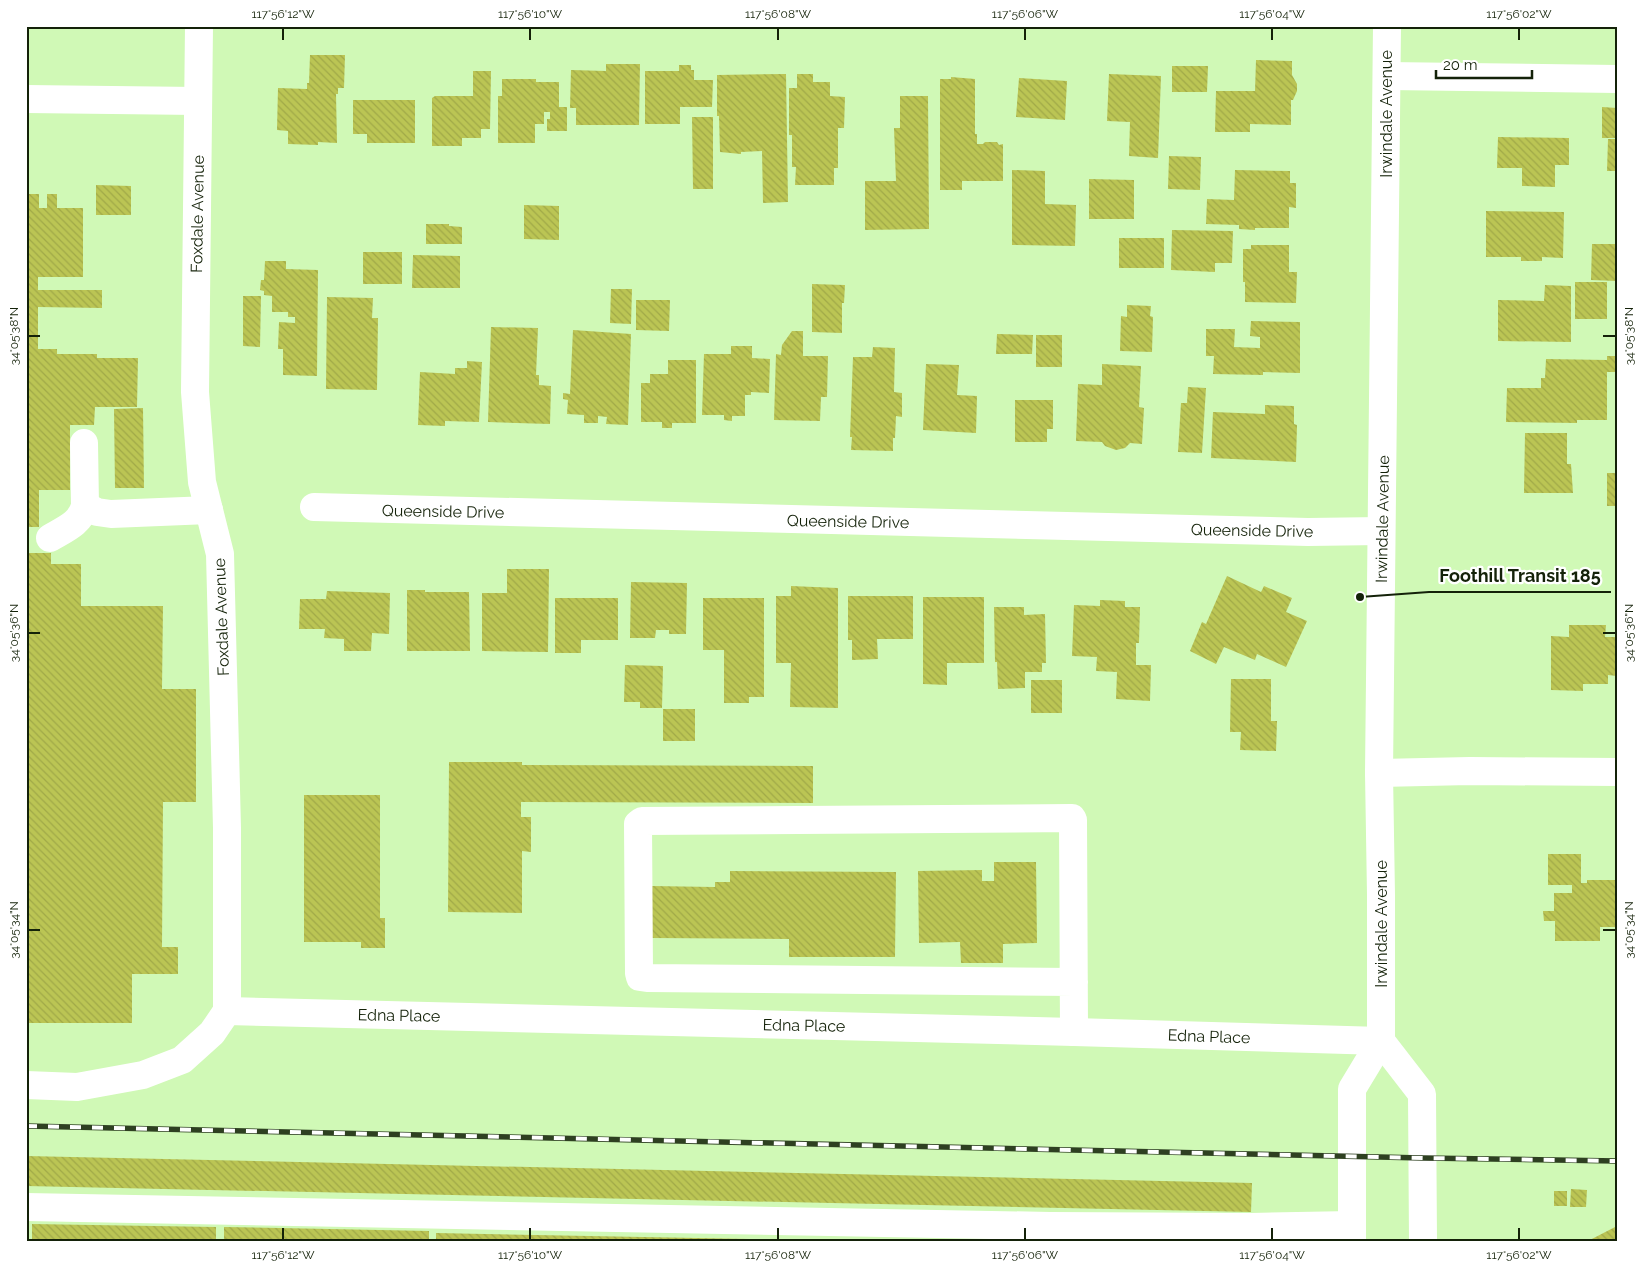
<svg xmlns="http://www.w3.org/2000/svg" width="1643" height="1268" viewBox="0 0 1643 1268" font-family="Raleway,sans-serif">
  <defs>
    <pattern id="building-back-hatch" width="6" height="6" patternUnits="userSpaceOnUse" patternTransform="scale(1.25)"><rect width="6" height="6" fill="#bbc554"/><path d="M-1 5l2 2M0 0l6 6M5-1l2 2" fill="none" stroke="#a0a948"/></pattern>
  </defs>
  <rect width="100%" height="100%" fill="#d0f9b6"/>
  <g fill="url(#building-back-hatch)">
    <polygon points="310,55 345,55 344,88 338,88 338,94 336,94 337,143 318,142 318,145 288,144 288,131 277,130 278,88 307,89 307,83 309,83"/>
    <polygon points="1256,60 1292,61 1292,75 1297,84 1297,91 1293,100 1291,100 1291,125 1250,124 1250,132 1215,132 1216,91 1255,91"/>
    <polygon points="606,64 640,64 639,125 576,125 576,108 570,108 571,70 606,71"/>
    <polygon points="679,65 691,65 691,70 694,70 694,80 713,80 712,107 680,107 680,124 645,124 645,71 679,71"/>
    <polygon points="1172,66 1208,66 1207,92 1172,92"/>
    <polygon points="473,71 491,71 490,129 481,129 481,138 462,138 462,146 432,146 432,98 435,96 473,96"/>
    <polygon points="786,74 788,202 763,203 762,151 741,152 741,154 720,152 719,116 717,116 717,75"/>
    <polygon points="797,74 813,74 813,82 830,82 830,96 845,97 844,128 838,128 838,168 834,168 834,185 795,185 796,167 792,167 792,135 789,135 789,88 797,88"/>
    <polygon points="1109,74 1161,76 1158,158 1129,156 1130,122 1107,121"/>
    <polygon points="951,77 975,79 975,134 977,134 977,144 983,144 985,142 997,142 999,145 1003,144 1003,181 962,181 962,190 940,190 940,79 951,79"/>
    <polygon points="1019,78 1067,81 1065,120 1016,117"/>
    <polygon points="502,79 536,79 536,82 559,82 559,107 567,107 567,131 547,131 547,119 550,119 550,112 544,112 544,124 535,124 535,143 498,143 498,96 502,96"/>
    <polygon points="900,96 928,96 929,229 865,230 865,181 896,181 894,128 900,128"/>
    <polygon points="353,100 415,100 415,143 367,143 367,134 353,134"/>
    <polygon points="1602,107 1617,108 1617,138 1602,138"/>
    <polygon points="692,117 713,117 713,189 693,189"/>
    <polygon points="1498,137 1569,138 1569,165 1555,165 1555,187 1522,186 1522,168 1497,168"/>
    <polygon points="1608,139 1617,139 1617,171 1607,171"/>
    <polygon points="1169,156 1201,157 1200,190 1168,189"/>
    <polygon points="1012,170 1045,171 1045,204 1076,205 1075,246 1012,245"/>
    <polygon points="1235,170 1290,171 1290,183 1296,183 1296,208 1289,207 1289,228 1255,228 1255,230 1239,229 1239,225 1206,224 1207,199 1234,200"/>
    <polygon points="1089,179 1134,180 1134,219 1089,219"/>
    <polygon points="96,185 131,186 131,215 96,215"/>
    <polygon points="26,194 39,194 39,208 47,208 47,194 57,194 57,208 83,208 83,277 38,277 38,290 102,290 102,308 38,307 38,349 57,349 57,354 97,354 97,358 138,358 137,407 95,407 94,425 70,425 70,490 39,490 39,527 26,527"/>
    <polygon points="524,205 559,206 559,240 524,239"/>
    <polygon points="1486,211 1564,212 1563,258 1542,257 1542,261 1521,261 1521,257 1486,257"/>
    <polygon points="426,224 449,224 449,226 462,227 462,244 426,244"/>
    <polygon points="1172,230 1233,231 1232,263 1215,263 1215,272 1171,270"/>
    <rect x="1119" y="238" width="45" height="30"/>
    <polygon points="1592,244 1617,244 1617,281 1591,280"/>
    <polygon points="1251,245 1289,245 1289,272 1297,272 1296,303 1245,302 1245,282 1243,282 1243,249 1251,249"/>
    <rect x="363" y="252" width="39" height="32"/>
    <polygon points="413,255 460,256 460,288 412,288"/>
    <polygon points="265,261 286,261 286,269 318,270 317,376 283,375 283,349 278,349 279,322 295,323 295,317 288,317 288,312 272,312 272,296 264,295 264,291 260,290 261,280 264,280"/>
    <rect x="1575" y="282" width="32" height="37"/>
    <polygon points="812,284 845,285 844,303 842,303 842,333 812,332"/>
    <polygon points="1545,285 1571,286 1571,342 1498,341 1498,300 1544,301"/>
    <polygon points="611,289 632,289 631,324 610,323"/>
    <polygon points="243,296 261,296 260,347 243,346"/>
    <polygon points="327,297 373,298 372,318 378,318 377,390 326,389"/>
    <polygon points="636,300 670,300 669,331 636,330"/>
    <polygon points="1127,305 1151,306 1150,316 1153,317 1152,352 1120,351 1121,316 1127,317"/>
    <polygon points="1251,321 1300,322 1300,373 1263,372 1263,375 1213,374 1214,356 1206,356 1206,329 1235,329 1234,347 1260,348 1260,337 1250,336"/>
    <polygon points="491,327 538,328 536,375 539,375 539,385 551,386 550,424 488,422"/>
    <polygon points="573,330 631,334 628,425 606,424 607,417 598,416 598,423 584,423 584,415 567,414 568,400 563,399 563,393 570,394"/>
    <polygon points="792,331 803,331 803,356 828,356 827,397 821,397 820,421 774,420 776,354 781,355 782,345"/>
    <polygon points="997,334 1033,335 1032,354 996,354"/>
    <rect x="1036" y="335" width="26" height="32"/>
    <polygon points="731,346 752,346 752,358 770,359 769,393 751,392 751,395 745,395 745,416 732,416 732,421 724,420 724,415 702,415 704,354 731,354"/>
    <polygon points="873,347 895,348 894,392 902,393 902,417 896,416 895,438 893,438 893,451 851,450 852,437 850,437 853,357 872,357"/>
    <polygon points="1607,356 1617,356 1617,372 1607,372 1607,420 1577,420 1577,423 1506,422 1507,388 1541,388 1541,378 1545,378 1546,359 1607,360"/>
    <polygon points="668,360 696,360 696,423 672,423 672,428 662,428 662,422 641,422 641,383 650,383 650,374 668,374"/>
    <polygon points="467,361 482,362 479,422 445,421 445,426 418,425 420,372 455,374 455,368 467,368"/>
    <polygon points="926,364 959,365 957,395 977,396 976,433 923,430"/>
    <polygon points="1102,364 1141,366 1139,407 1144,408 1142,444 1130,443 1125,448 1116,450 1105,446 1102,442 1076,441 1078,384 1102,385"/>
    <polygon points="1188,387 1206,388 1202,453 1178,452 1181,403 1187,403"/>
    <polygon points="1015,400 1053,400 1053,429 1047,429 1047,442 1015,442"/>
    <polygon points="1265,405 1294,406 1294,424 1297,425 1296,462 1211,458 1213,412 1265,414"/>
    <polygon points="143,408 144,488 115,488 114,409"/>
    <polygon points="1525,433 1567,433 1567,464 1571,464 1573,493 1524,493"/>
    <rect x="1607" y="473" width="10" height="33"/>
    <polygon points="26,553 51,553 51,564 81,564 81,606 163,606 162,689 196,689 196,802 163,802 162,947 178,947 178,974 132,974 132,1023 26,1023"/>
    <polygon points="507,569 549,569 548,652 482,651 482,593 507,593"/>
    <polygon points="1227,576 1261,592 1264,586 1292,598 1286,612 1307,621 1286,667 1257,654 1255,660 1224,647 1216,664 1190,651 1202,622 1206,624"/>
    <polygon points="631,582 687,583 686,634 669,634 669,630 656,630 655,638 630,638"/>
    <polygon points="791,586 838,588 838,708 790,707 791,663 776,663 776,596 791,596"/>
    <polygon points="407,590 425,590 425,592 469,592 470,651 407,651"/>
    <polygon points="327,591 390,593 389,634 372,633 371,651 344,651 344,639 324,638 325,629 299,629 300,599 326,599"/>
    <polygon points="848,596 913,596 913,639 877,639 878,659 852,660 852,640 848,640"/>
    <polygon points="923,597 984,597 984,663 947,663 947,685 923,684"/>
    <polygon points="555,598 618,598 618,640 581,640 581,653 555,653"/>
    <polygon points="703,598 764,598 764,697 749,697 749,703 724,703 724,650 703,650"/>
    <polygon points="1100,600 1125,601 1125,607 1140,607 1139,643 1136,643 1136,665 1151,665 1150,701 1116,699 1117,672 1096,671 1097,657 1072,656 1074,605 1100,606"/>
    <polygon points="994,607 1024,607 1024,615 1045,614 1046,663 1042,663 1042,672 1025,672 1025,688 998,689 997,662 995,662"/>
    <polygon points="1569,625 1606,625 1605,637 1617,637 1617,676 1608,675 1608,684 1583,684 1583,691 1551,690 1551,636 1569,637"/>
    <polygon points="625,665 663,666 662,708 640,708 640,702 624,702"/>
    <polygon points="1231,679 1271,679 1271,721 1277,721 1276,751 1240,750 1241,732 1230,732"/>
    <rect x="1031" y="680" width="31" height="33"/>
    <rect x="663" y="709" width="32" height="32"/>
    <polygon points="449,762 522,762 522,765 813,766 813,803 521,802 521,817 531,817 531,852 522,851 522,913 448,912"/>
    <polygon points="304,795 380,795 380,918 385,918 385,948 361,948 361,942 304,942"/>
    <polygon points="1548,854 1581,854 1581,883 1587,883 1587,880 1617,880 1617,927 1600,927 1600,941 1555,941 1555,921 1544,921 1543,911 1554,911 1554,893 1572,893 1572,885 1548,885"/>
    <polygon points="994,862 1036,862 1037,943 1003,944 1003,963 961,963 960,942 919,943 918,871 982,870 982,881 994,881"/>
    <polygon points="730,871 896,872 895,957 789,957 789,939 651,938 651,886 715,887 715,882 730,882"/>
    <polygon points="26,1156 1252,1183 1251,1212 26,1186"/>
    <polygon points="1571,1189 1587,1190 1586,1207 1570,1207"/>
    <rect x="1554" y="1191" width="13" height="15"/>
    <polygon points="32,1224 216,1227 216,1242 32,1242"/>
    <polygon points="1617,1226 1617,1242 1586,1242"/>
    <polygon points="224,1227 429,1231 429,1242 224,1242"/>
    <polygon points="436,1233 798,1240 798,1242 436,1242"/>
  </g>
  <g fill="none" stroke-linecap="round" stroke-linejoin="round">
    <g stroke="#fff" stroke-width="28">
      <polyline points="1387,76 1617,79"/>
      <polyline points="26,99 198,101"/>
      <polyline points="85,506 97,512 111,514 209,510"/>
      <polyline points="314,507 1308,532 1381,531"/>
      <path d="M50,538C65,529 80,524 85,506L84,443"/>
      <polyline points="1379,773 1470,771 1617,772"/>
      <polyline points="1074,982 647,978 640,977 639,973 638,824 642,821 1072,818 1073,820 1074,1032"/>
      <polyline points="227,1011 1074,1032 1381,1041"/>
      <polyline points="26,1085 77,1087 143,1075 182,1060 212,1033 227,1011 227,828 220,554 202,482 195,392 199,26"/>
      <polyline points="26,1207 1050,1226 1251,1227 1352,1225"/>
    </g>
    <g stroke="#fff" stroke-width="28">
      <polyline points="1381,1041 1422,1094 1423,1242"/>
      <polyline points="1352,1242 1352,1089 1381,1041 1381,895 1379,773 1387,26"/>
    </g>
    <g stroke="#2e4021" stroke-width="5.5">
      <polyline id="rail" points="26,1126 1423,1158 1617,1161"/>
    </g>
    <use href="#rail" stroke="#fff" stroke-width="4" stroke-dasharray="11" stroke-linecap="butt"/>
  </g>
  <path fill="none" stroke="#142209" stroke-width="2" d="M283,28V40M530,28V40M778,28V40M1025,28V40M1272,28V40M1519,28V40M28,336H40M1603,336H1616M28,633H40M1603,633H1616M28,930H40M1603,930H1616M283,1228V1240M530,1228V1240M778,1228V1240M1025,1228V1240M1272,1228V1240M1519,1228V1240"/>
  <g text-anchor="middle" stroke-width="4.5" stroke-linejoin="round" paint-order="stroke">
    <g font-size="16" fill="#142209" stroke="#fff">
      <text transform="translate(1386 114) rotate(-90)" y="6">Irwindale Avenue</text>
      <text transform="translate(197 214) rotate(-89)" y="6">Foxdale Avenue</text>
      <text transform="translate(443 511) rotate(1)" y="6">Queenside Drive</text>
      <text transform="translate(1382 519) rotate(-89)" y="6">Irwindale Avenue</text>
      <text transform="translate(848 521) rotate(1)" y="6">Queenside Drive</text>
      <text transform="translate(1252 530) rotate(1)" y="6">Queenside Drive</text>
      <text transform="translate(221 617) rotate(-92)" y="6">Foxdale Avenue</text>
      <text transform="translate(1381 924) rotate(-90)" y="6">Irwindale Avenue</text>
      <text transform="translate(399 1015) rotate(1)" y="6">Edna Place</text>
      <text transform="translate(804 1025) rotate(1)" y="6">Edna Place</text>
      <text transform="translate(1209 1036) rotate(2)" y="6">Edna Place</text>
    </g>
  </g>
  <path fill="none" stroke="#142209" stroke-width="2" d="M1360 597L1429 592H1611"/>
  <circle fill="#142209" stroke="#fff" stroke-width="2" cx="1360" cy="597" r="5"/>
  <g font-size="18" text-anchor="middle" font-weight="bold" fill="#142209" stroke="#fff" stroke-width="4.5" stroke-linejoin="round" paint-order="stroke">
    <text x="1520" y="582">Foothill Transit 185</text>
  </g>
  <rect width="1643" height="1268" fill="none" stroke="#ffffff" stroke-width="55"/>
  <path d="M1436 70v8h96v-8" fill="none" stroke="#142209" stroke-width="2.5"/>
  <text x="1443" y="70" font-size="15" fill="#142209" stroke="#ffffff" stroke-width="4" paint-order="stroke">20 m</text>
  <rect x="28" y="28" width="1588" height="1212" fill="none" stroke="#142209" stroke-width="2"/>
  <g font-size="12" text-anchor="middle" fill="#142209">
    <text x="283" y="18">117°56'12"W</text>
    <text x="530" y="18">117°56'10"W</text>
    <text x="778" y="18">117°56'08"W</text>
    <text x="1025" y="18">117°56'06"W</text>
    <text x="1272" y="18">117°56'04"W</text>
    <text x="1519" y="18">117°56'02"W</text>
    <text transform="translate(14 336) rotate(-90)" y="4">34°05'38"N</text>
    <text transform="translate(1629 336) rotate(-90)" y="4">34°05'38"N</text>
    <text transform="translate(14 633) rotate(-90)" y="4">34°05'36"N</text>
    <text transform="translate(1629 633) rotate(-90)" y="4">34°05'36"N</text>
    <text transform="translate(14 930) rotate(-90)" y="4">34°05'34"N</text>
    <text transform="translate(1629 930) rotate(-90)" y="4">34°05'34"N</text>
    <text x="283" y="1259">117°56'12"W</text>
    <text x="530" y="1259">117°56'10"W</text>
    <text x="778" y="1259">117°56'08"W</text>
    <text x="1025" y="1259">117°56'06"W</text>
    <text x="1272" y="1259">117°56'04"W</text>
    <text x="1519" y="1259">117°56'02"W</text>
  </g>
</svg>
